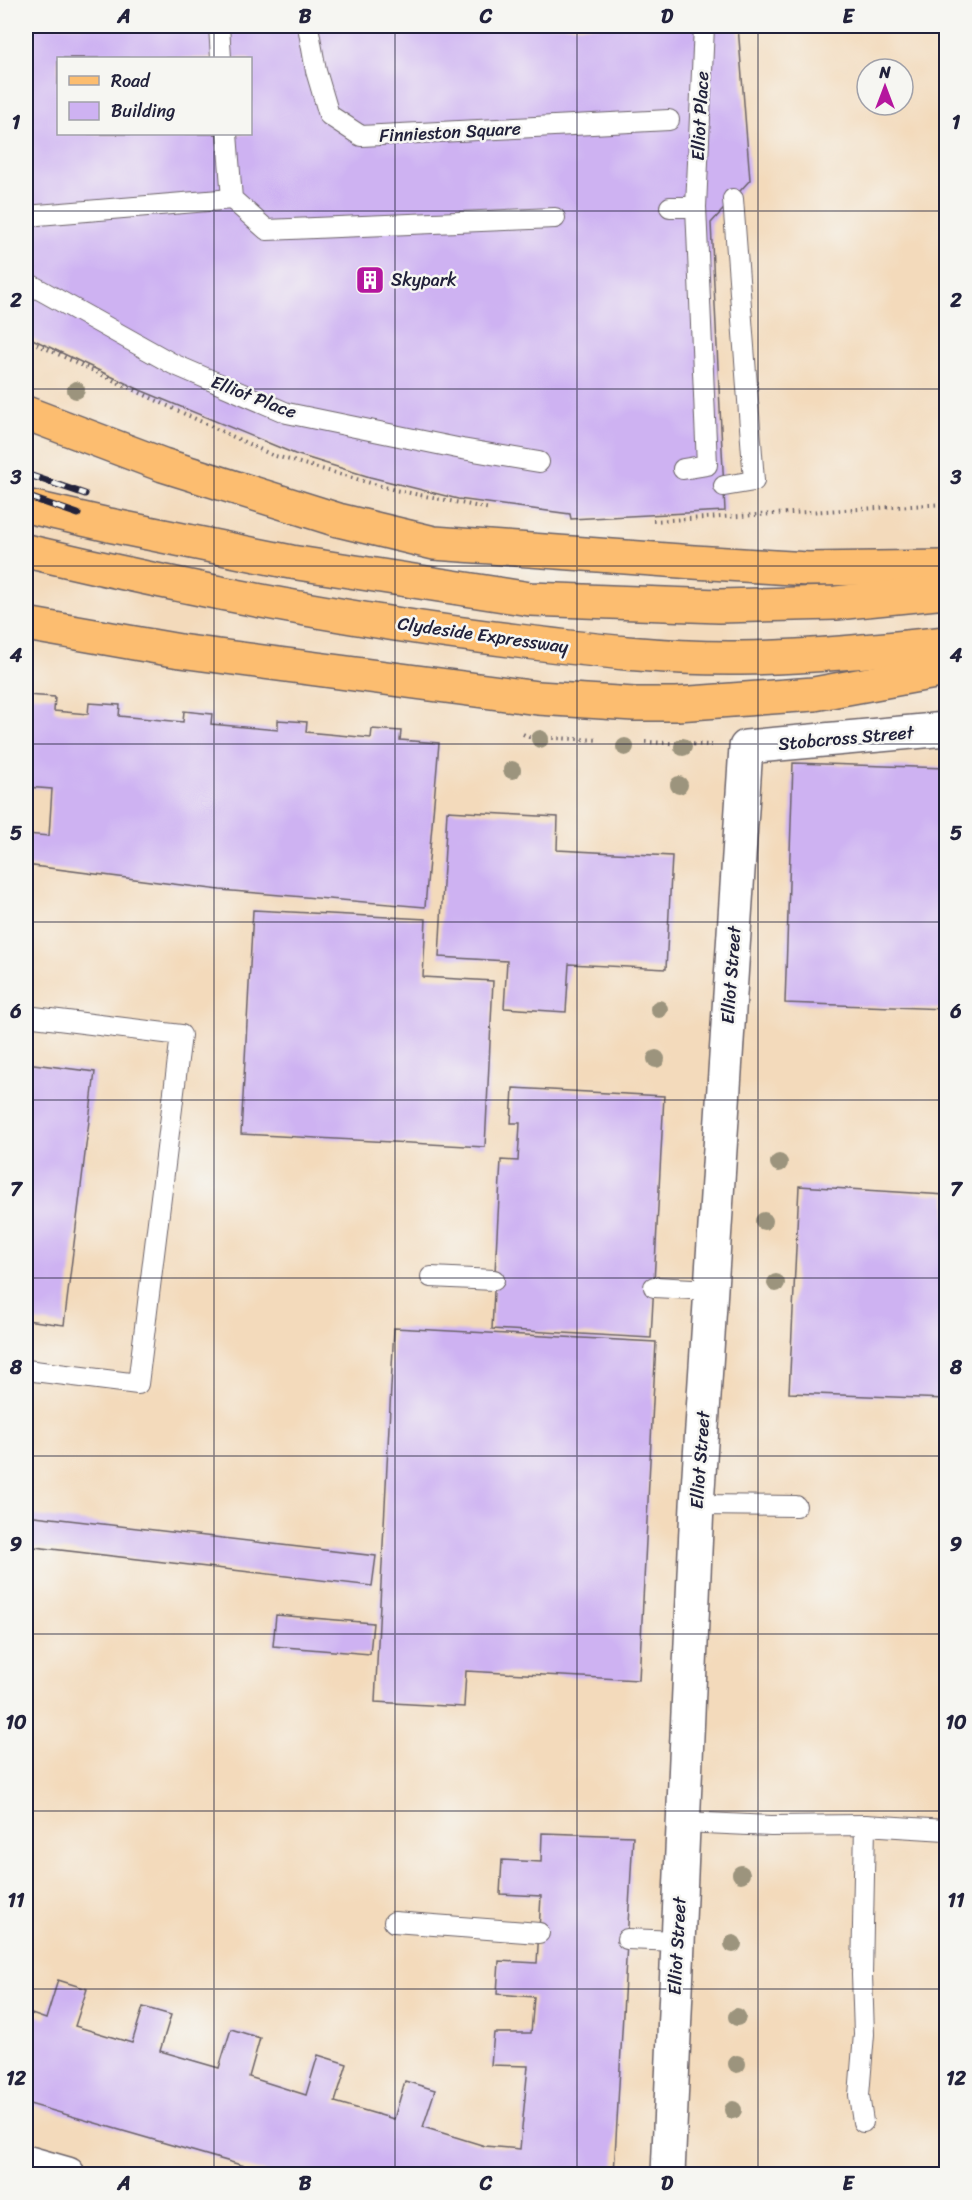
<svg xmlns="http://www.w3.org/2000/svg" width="972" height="2200" viewBox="0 0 972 2200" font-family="Sriracha,sans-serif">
  <rect width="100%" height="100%" fill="#f6f6f2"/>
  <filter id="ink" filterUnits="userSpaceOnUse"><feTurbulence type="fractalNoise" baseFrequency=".0167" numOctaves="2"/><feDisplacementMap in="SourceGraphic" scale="12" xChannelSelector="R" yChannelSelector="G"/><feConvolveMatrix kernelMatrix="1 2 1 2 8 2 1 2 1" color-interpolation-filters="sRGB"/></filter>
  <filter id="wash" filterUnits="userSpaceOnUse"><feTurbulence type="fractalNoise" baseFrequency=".008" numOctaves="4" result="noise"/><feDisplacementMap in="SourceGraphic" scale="24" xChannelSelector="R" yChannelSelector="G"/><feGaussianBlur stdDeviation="1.35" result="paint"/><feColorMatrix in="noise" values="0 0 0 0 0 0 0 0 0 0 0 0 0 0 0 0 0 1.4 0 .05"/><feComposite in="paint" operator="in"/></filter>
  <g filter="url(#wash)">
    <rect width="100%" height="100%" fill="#f3dabb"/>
    <g id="blocks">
      <g fill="#ceb2f2" fill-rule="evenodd">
        <path d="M26,26H738L750,180L711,223L725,511L571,519L570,514L458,499L370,477L295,454L140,390L26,336ZM58,58H250V134H58Z"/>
        <polygon points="26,695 55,697 54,711 88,714 89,703 120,705 119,716 183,722 184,711 212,714 211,724 278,730 278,720 307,722 306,732 371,738 372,729 401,731 400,740 439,743 425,907 220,890 26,865 26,834 49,836 52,789 26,787"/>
        <polygon points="793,763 946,768 946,1009 785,1003"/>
        <polygon points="447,811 558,817 557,850 672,856 666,969 569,964 566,1012 504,1008 507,961 439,957"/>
        <polygon points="253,910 426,919 423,977 493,981 485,1147 241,1134"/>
        <polygon points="26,1063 95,1072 64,1325 26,1320"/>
        <polygon points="513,1088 664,1096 651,1338 492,1329 501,1160 518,1161 520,1123 511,1123"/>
        <polygon points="799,1186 946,1195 946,1399 789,1393"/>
        <polygon points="394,1328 656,1342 639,1680 466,1671 464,1707 375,1702"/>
        <polygon points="26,1515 376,1556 372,1586 26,1546"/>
        <polygon points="276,1615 373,1623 370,1654 273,1646"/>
        <polygon points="542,1833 633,1836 614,2174 272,2174 26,2103 26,2012 46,2019 58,1980 87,1989 75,2026 132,2043 143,2007 171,2015 160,2051 219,2068 231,2029 260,2038 249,2077 306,2095 318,2055 347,2064 335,2102 394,2119 405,2081 435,2090 423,2127 485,2146 520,2149 528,2066 491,2065 494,2033 531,2033 534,1997 497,1994 499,1961 537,1963 541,1896 500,1894 502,1860 541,1862"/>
      </g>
    </g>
  </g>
  <g filter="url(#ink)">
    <use href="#blocks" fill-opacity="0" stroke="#6b6268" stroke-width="1.5"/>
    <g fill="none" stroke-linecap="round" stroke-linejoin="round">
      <g stroke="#6b6268" stroke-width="22">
        <g id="service">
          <polyline points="219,26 221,58"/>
          <polyline points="308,26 316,71 329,115 361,136 669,120"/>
          <polyline points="227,134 232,199 267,230 555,218"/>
          <polyline points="670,207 696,207 704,26"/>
          <polyline points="26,216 232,199"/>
          <polyline points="26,282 173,364 287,413 462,449 539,462"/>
          <polyline points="683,469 707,465 696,207"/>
          <polyline points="724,486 754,481 733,199"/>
          <polyline points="26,1016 181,1035 138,1384 26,1370"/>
          <polyline points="431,1277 494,1280"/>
          <polyline points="654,1287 711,1290"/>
          <polyline points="697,1505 796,1506"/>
          <polyline points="683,1822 771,1826 865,1825 946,1830"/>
          <polyline points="394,1922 539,1933"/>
          <polyline points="627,1939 677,1941"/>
          <polyline points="863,2122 859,2095 864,2034 862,1975 865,1825"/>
        </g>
      </g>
      <g stroke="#6b6268" stroke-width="36">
        <polyline id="minor" points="668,2174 697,1505 746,747 946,729"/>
      </g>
      <g stroke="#6b6268" stroke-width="36">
        <polyline id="tertiary" points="26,2162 68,2174"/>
      </g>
      <g stroke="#6b6268" stroke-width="36">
        <g id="primary">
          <polyline points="26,413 163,465 338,520 434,543 694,562 808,569 946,567"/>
          <polyline points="26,506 109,525 291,562 530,599 719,606 836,603 946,592"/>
          <path d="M26,551C188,589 352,621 518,641C592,650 666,659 741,658C810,657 878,650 946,643"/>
          <polyline points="26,624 180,651 538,698 634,704 677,704 814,694 946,670"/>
        </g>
      </g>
      <g stroke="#6b6268" stroke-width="4" stroke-dasharray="1.5 4.5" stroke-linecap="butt">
        <polyline points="26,339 272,455 395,490 490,509"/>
        <polyline points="653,521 946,504"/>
        <polyline points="523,734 529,737 599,740"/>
        <polyline points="645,742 712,745"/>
      </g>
      <use href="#service" stroke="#fff" stroke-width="20"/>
      <use href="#minor" stroke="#fff" stroke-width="33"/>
      <use href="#tertiary" stroke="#fff" stroke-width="33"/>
      <use href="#primary" stroke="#fcbd6f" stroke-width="33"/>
      <g stroke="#22223b" stroke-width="7">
        <g id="rail">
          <polyline points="26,474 85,494"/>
          <polyline points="26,496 78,514"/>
        </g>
      </g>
      <use href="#rail" stroke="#f6f6f2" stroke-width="4.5" stroke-dasharray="14" stroke-linecap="butt"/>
    </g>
    <g fill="#9c947d">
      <circle cx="76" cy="390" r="9"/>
      <circle cx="540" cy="739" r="9"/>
      <circle cx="625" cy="747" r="9"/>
      <circle cx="683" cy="747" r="9"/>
      <circle cx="512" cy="770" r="9"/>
      <circle cx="679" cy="785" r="9"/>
      <circle cx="659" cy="1009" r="9"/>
      <circle cx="656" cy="1059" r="9"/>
      <circle cx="779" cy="1163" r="9"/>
      <circle cx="764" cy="1221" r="9"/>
      <circle cx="776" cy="1283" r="9"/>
      <circle cx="741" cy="1874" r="9"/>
      <circle cx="733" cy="1944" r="9"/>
      <circle cx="737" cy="2017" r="9"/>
      <circle cx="737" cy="2064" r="9"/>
      <circle cx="733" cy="2110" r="9"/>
    </g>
  </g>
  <path fill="none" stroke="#22223b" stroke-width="1.5" stroke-opacity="0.55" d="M214,26V58M395,26V2174M577,26V2174M758,26V2174M214,134V2174M26,211H946M26,389H946M26,566H946M26,744H946M26,922H946M26,1100H946M26,1278H946M26,1456H946M26,1634H946M26,1811H946M26,1989H946"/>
  <defs>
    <g id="building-square" transform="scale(1.5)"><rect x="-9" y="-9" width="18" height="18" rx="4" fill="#b5179e" stroke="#f6f6f2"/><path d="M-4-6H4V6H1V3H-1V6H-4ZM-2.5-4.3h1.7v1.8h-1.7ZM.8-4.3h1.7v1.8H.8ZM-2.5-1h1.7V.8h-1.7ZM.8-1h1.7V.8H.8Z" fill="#fff"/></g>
  </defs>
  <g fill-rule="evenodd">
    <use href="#building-square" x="370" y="280"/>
  </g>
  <g text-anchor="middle" stroke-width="5" stroke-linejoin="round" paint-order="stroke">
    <g font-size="18" fill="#22223b" stroke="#f6f6f2">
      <text transform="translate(700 116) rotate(-87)" y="6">Elliot Place</text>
      <text transform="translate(450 132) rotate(-3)" y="6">Finnieston Square</text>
      <text transform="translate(254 397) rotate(21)" y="6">Elliot Place</text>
      <text transform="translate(483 635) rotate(8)" y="6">Clydeside Expressway</text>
      <text transform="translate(846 738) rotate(-5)" y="6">Stobcross Street</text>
      <text transform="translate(731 975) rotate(-86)" y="6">Elliot Street</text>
      <text transform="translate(700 1460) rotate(-86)" y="6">Elliot Street</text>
      <text transform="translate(677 1946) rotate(-87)" y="6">Elliot Street</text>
    </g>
    <g font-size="18" fill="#22223b" stroke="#f6f6f2" text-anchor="start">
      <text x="391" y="286">Skypark</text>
    </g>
  </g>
  <rect width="972" height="2200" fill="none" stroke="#f6f6f2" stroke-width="66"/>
  <rect x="57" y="57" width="195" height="78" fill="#f6f6f2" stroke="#a1a1a9" stroke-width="1.5"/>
  <rect x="69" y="76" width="30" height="9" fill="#fcbd6f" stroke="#a1a1a9" stroke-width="1.5"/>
  <text x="111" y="87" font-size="18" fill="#22223b">Road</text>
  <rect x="69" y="102" width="30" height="18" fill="#ceb2f2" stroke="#a1a1a9" stroke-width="1.5"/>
  <text x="111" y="117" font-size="18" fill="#22223b">Building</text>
  <g transform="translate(885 87)"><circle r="28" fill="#f6f6f2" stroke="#a1a1a9" stroke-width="1.5"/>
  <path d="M0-4.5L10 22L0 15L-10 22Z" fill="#b5179e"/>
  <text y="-9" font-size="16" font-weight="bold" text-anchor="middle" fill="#22223b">N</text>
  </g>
  <rect x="33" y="33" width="906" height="2134" fill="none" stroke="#22223b" stroke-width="2"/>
  <g font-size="20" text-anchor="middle" font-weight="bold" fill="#22223b">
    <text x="124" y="23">A</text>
    <text x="305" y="23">B</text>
    <text x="486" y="23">C</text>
    <text x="667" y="23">D</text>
    <text x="848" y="23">E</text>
    <text x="16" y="129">1</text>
    <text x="956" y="129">1</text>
    <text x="16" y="307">2</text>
    <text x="956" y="307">2</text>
    <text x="16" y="484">3</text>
    <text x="956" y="484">3</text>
    <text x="16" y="662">4</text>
    <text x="956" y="662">4</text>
    <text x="16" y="840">5</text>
    <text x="956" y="840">5</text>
    <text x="16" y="1018">6</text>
    <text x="956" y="1018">6</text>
    <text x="16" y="1196">7</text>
    <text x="956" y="1196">7</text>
    <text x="16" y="1374">8</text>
    <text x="956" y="1374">8</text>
    <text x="16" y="1551">9</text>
    <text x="956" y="1551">9</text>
    <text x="16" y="1729">10</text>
    <text x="956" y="1729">10</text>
    <text x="16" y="1907">11</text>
    <text x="956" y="1907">11</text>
    <text x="16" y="2085">12</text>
    <text x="956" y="2085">12</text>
    <text x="124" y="2190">A</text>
    <text x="305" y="2190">B</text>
    <text x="486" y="2190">C</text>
    <text x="667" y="2190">D</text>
    <text x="848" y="2190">E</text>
  </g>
</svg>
